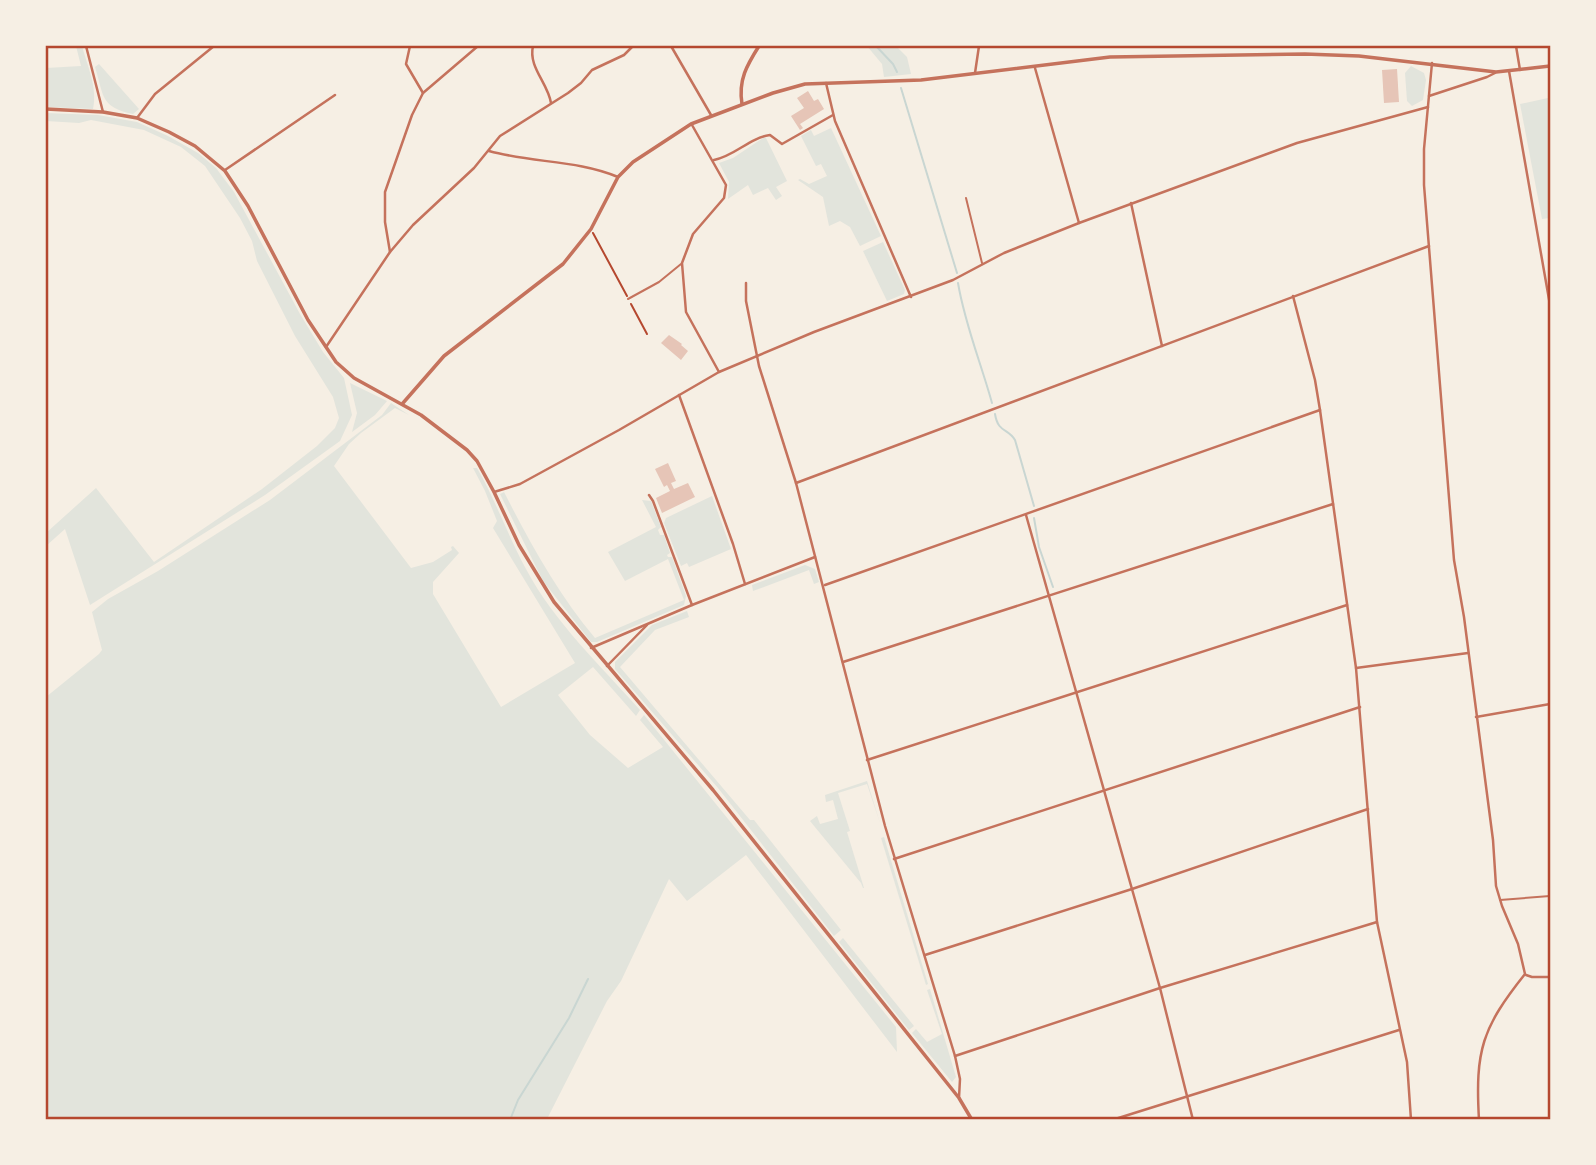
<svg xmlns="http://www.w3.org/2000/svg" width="1596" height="1165" viewBox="0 0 1596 1165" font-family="Helvetica,sans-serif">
  <rect width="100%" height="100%" fill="#f6efe4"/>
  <g fill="#e2e4dc">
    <path d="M76,46H82C87,65 98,88 93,109L46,107V68L81,66Z"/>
    <polygon points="867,46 896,46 907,57 911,74 884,77 882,64"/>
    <path d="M99,64L139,109L133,114C100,107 104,96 95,67Z"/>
    <polygon points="1411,66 1424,73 1426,80 1423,100 1412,106 1407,101 1405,73"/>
    <polygon points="1548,98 1550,99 1550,218 1542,219 1520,104"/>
    <polygon points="46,113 98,115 137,122 168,136 198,153 216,168 234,192 300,314 323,352 344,378 352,415 340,441 265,495 90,605 65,529 46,546 46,533 96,488 154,562 262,489 317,446 335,428 339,418 333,397 295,336 257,261 252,241 240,218 205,166 181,147 144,130 91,120 79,123 46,121"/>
    <polygon points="831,128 881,236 860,246 850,227 840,221 829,226 823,197 798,180 800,179 809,184 827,176 821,164 816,166 801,136 811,130 814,136"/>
    <polygon points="763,138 766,138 787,181 776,187 782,196 776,200 768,188 753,195 748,185 728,199 729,182 719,163 733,158"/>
    <polygon points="883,242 905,290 904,294 887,301 863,251"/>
    <polygon points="350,383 387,401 375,415 352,432 357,413"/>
    <path d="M391,403L409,415L395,408L361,433L349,444L334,466L411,568L433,562L452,550L451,547L453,546L459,553L433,582V594L501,707L575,663L493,528L497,521L485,491L473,468H477C496,501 508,536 526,569C554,622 601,666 640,710L636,716L593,667L558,695L590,735L628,768L663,747L640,720L644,715L896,1027L897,1052L746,855L687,901L669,879L621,981L607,1001L547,1119H46V697L99,654L102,650L92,612L108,599L158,571L270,500L382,415Z"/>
    <path d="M504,492C530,543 558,594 595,638L684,600L668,559L625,581L608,552L656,527L642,500L651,501L661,527L658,530L660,535H664L670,553L667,555L668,557H672L686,596L684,605L597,642H591L543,581L500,494Z"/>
    <polygon points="712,496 731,549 689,567 687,563 681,566 664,523 666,518"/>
    <polygon points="805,565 815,569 819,582 814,584 809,570 753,591 752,585"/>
    <polygon points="687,611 689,617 655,630 620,667 750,820 754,820 841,930 834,936 718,788 615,669 615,662 652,625"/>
    <polygon points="867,781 880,823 867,784 838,793 850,831 847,832 864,888 863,888 861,883 810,821 817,816 820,824 838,819 833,800 826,802 825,795"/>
    <polygon points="884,837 928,984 926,985 881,838"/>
    <polygon points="843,938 914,1026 909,1030 839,942"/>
    <polygon points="930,989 956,1077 952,1082 912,1033 916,1029 927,1042 942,1034 927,990"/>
  </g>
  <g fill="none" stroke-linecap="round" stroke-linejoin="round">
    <g stroke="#c9d6d2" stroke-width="2">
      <polyline points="876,46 893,64 897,72"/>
      <polyline points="901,88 957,273"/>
      <path d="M958,283C965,325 981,363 992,403"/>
      <path d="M995,414C998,433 1008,428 1015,440L1034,506"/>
      <polyline points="1034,518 1039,547 1053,587"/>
      <polyline points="510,1120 518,1100 569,1018 588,979"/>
    </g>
  </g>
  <g fill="#e6c5b7">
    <polygon points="1397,69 1399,102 1384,103 1382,70"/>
    <polygon points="808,91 814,101 818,99 824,109 800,124 803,128 800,130 791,116 804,108 797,98"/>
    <polygon points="669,335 682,344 681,345 688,351 681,360 661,343"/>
    <polygon points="668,463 676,481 671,483 674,489 688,483 695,497 662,513 656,498 670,491 667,485 664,487 655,469"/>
  </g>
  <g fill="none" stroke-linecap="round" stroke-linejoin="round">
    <g stroke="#b5482f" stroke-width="2">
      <polyline points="593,233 627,296"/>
      <polyline points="631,304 647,334"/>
    </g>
    <g stroke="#c5725c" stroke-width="2">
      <polyline points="966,198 982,263"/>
      <polyline points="628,299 659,282 681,264"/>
      <polyline points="1500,900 1550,896"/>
    </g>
    <g stroke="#c5725c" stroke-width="2.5">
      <polyline points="86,46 103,112"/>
      <polyline points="410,46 406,64 423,93"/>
      <path d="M533,46C528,67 548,83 551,103"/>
      <polyline points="671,46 711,115"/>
      <polyline points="1516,46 1520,70"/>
      <path d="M1432,63L1424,149V185L1454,560L1464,617L1493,840L1496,886L1502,906L1518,944L1525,974C1482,1028 1475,1050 1479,1120"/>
      <polyline points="1035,68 1079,223"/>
      <polyline points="1509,71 1550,305"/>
      <polyline points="975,73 979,46"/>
      <polyline points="826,83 835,121 911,297"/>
      <polyline points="1429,96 1487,77 1495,73"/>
      <polyline points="137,118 155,94 214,46"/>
      <polyline points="692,125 726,185 724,198 693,234 682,263 686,312 719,372"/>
      <path d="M489,151C532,163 578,160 618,177"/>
      <path d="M714,160C735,156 749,138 770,135L782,144L833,115"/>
      <polyline points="225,170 335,95"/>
      <polyline points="1131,203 1162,346"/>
      <polyline points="390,252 385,222 385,192 412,115 423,93 478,46"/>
      <polyline points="746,283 746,301 759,366 796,483 885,826 955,1056 960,1079 959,1098"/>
      <polyline points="1293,296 1315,380 1320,410 1356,668 1377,922 1407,1062 1411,1120"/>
      <polyline points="326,347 390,252 413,225 474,168 500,136 568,93 581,83 592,70 624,55 633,46"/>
      <polyline points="679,395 733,544 745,584"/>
      <polyline points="796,483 1429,246"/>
      <polyline points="494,492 520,484 619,430 719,372 814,332 953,280 1004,253 1079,223 1297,143 1428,107"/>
      <polyline points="649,495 653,501 692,605"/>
      <polyline points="1026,515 1160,988 1193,1120"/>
      <polyline points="825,585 1320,410"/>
      <polyline points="591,648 692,605 815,557"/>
      <polyline points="843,662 1333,504"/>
      <polyline points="607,666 647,625"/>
      <polyline points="1356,668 1468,653"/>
      <polyline points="1476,717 1550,704"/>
      <polyline points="867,760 1347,605"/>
      <polyline points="894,859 1360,707"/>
      <polyline points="925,955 1132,889 1368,809"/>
      <polyline points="1526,975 1532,977 1550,977"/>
      <polyline points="955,1056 1160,988 1377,922"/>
      <polyline points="1112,1120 1399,1030"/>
    </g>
    <g stroke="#c5725c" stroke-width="3.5">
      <path d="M742,104C738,80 747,65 759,46"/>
      <polyline points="46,109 103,112 137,118 169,132 195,146 225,171 248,206 308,320 336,362 354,378 421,415 467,450 477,461 494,492 519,545 554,602 713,790 959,1098 972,1120"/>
      <polyline points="403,403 444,356 563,264 591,229 618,177 633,162 691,124 773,93 805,84 921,80 1110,57 1305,54 1359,56 1496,72 1550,66"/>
    </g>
  </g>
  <rect width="1596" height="1165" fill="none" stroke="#f6efe4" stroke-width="94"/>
  <rect x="47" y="47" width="1502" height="1071" fill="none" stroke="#b5482f" stroke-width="2.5"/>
</svg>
